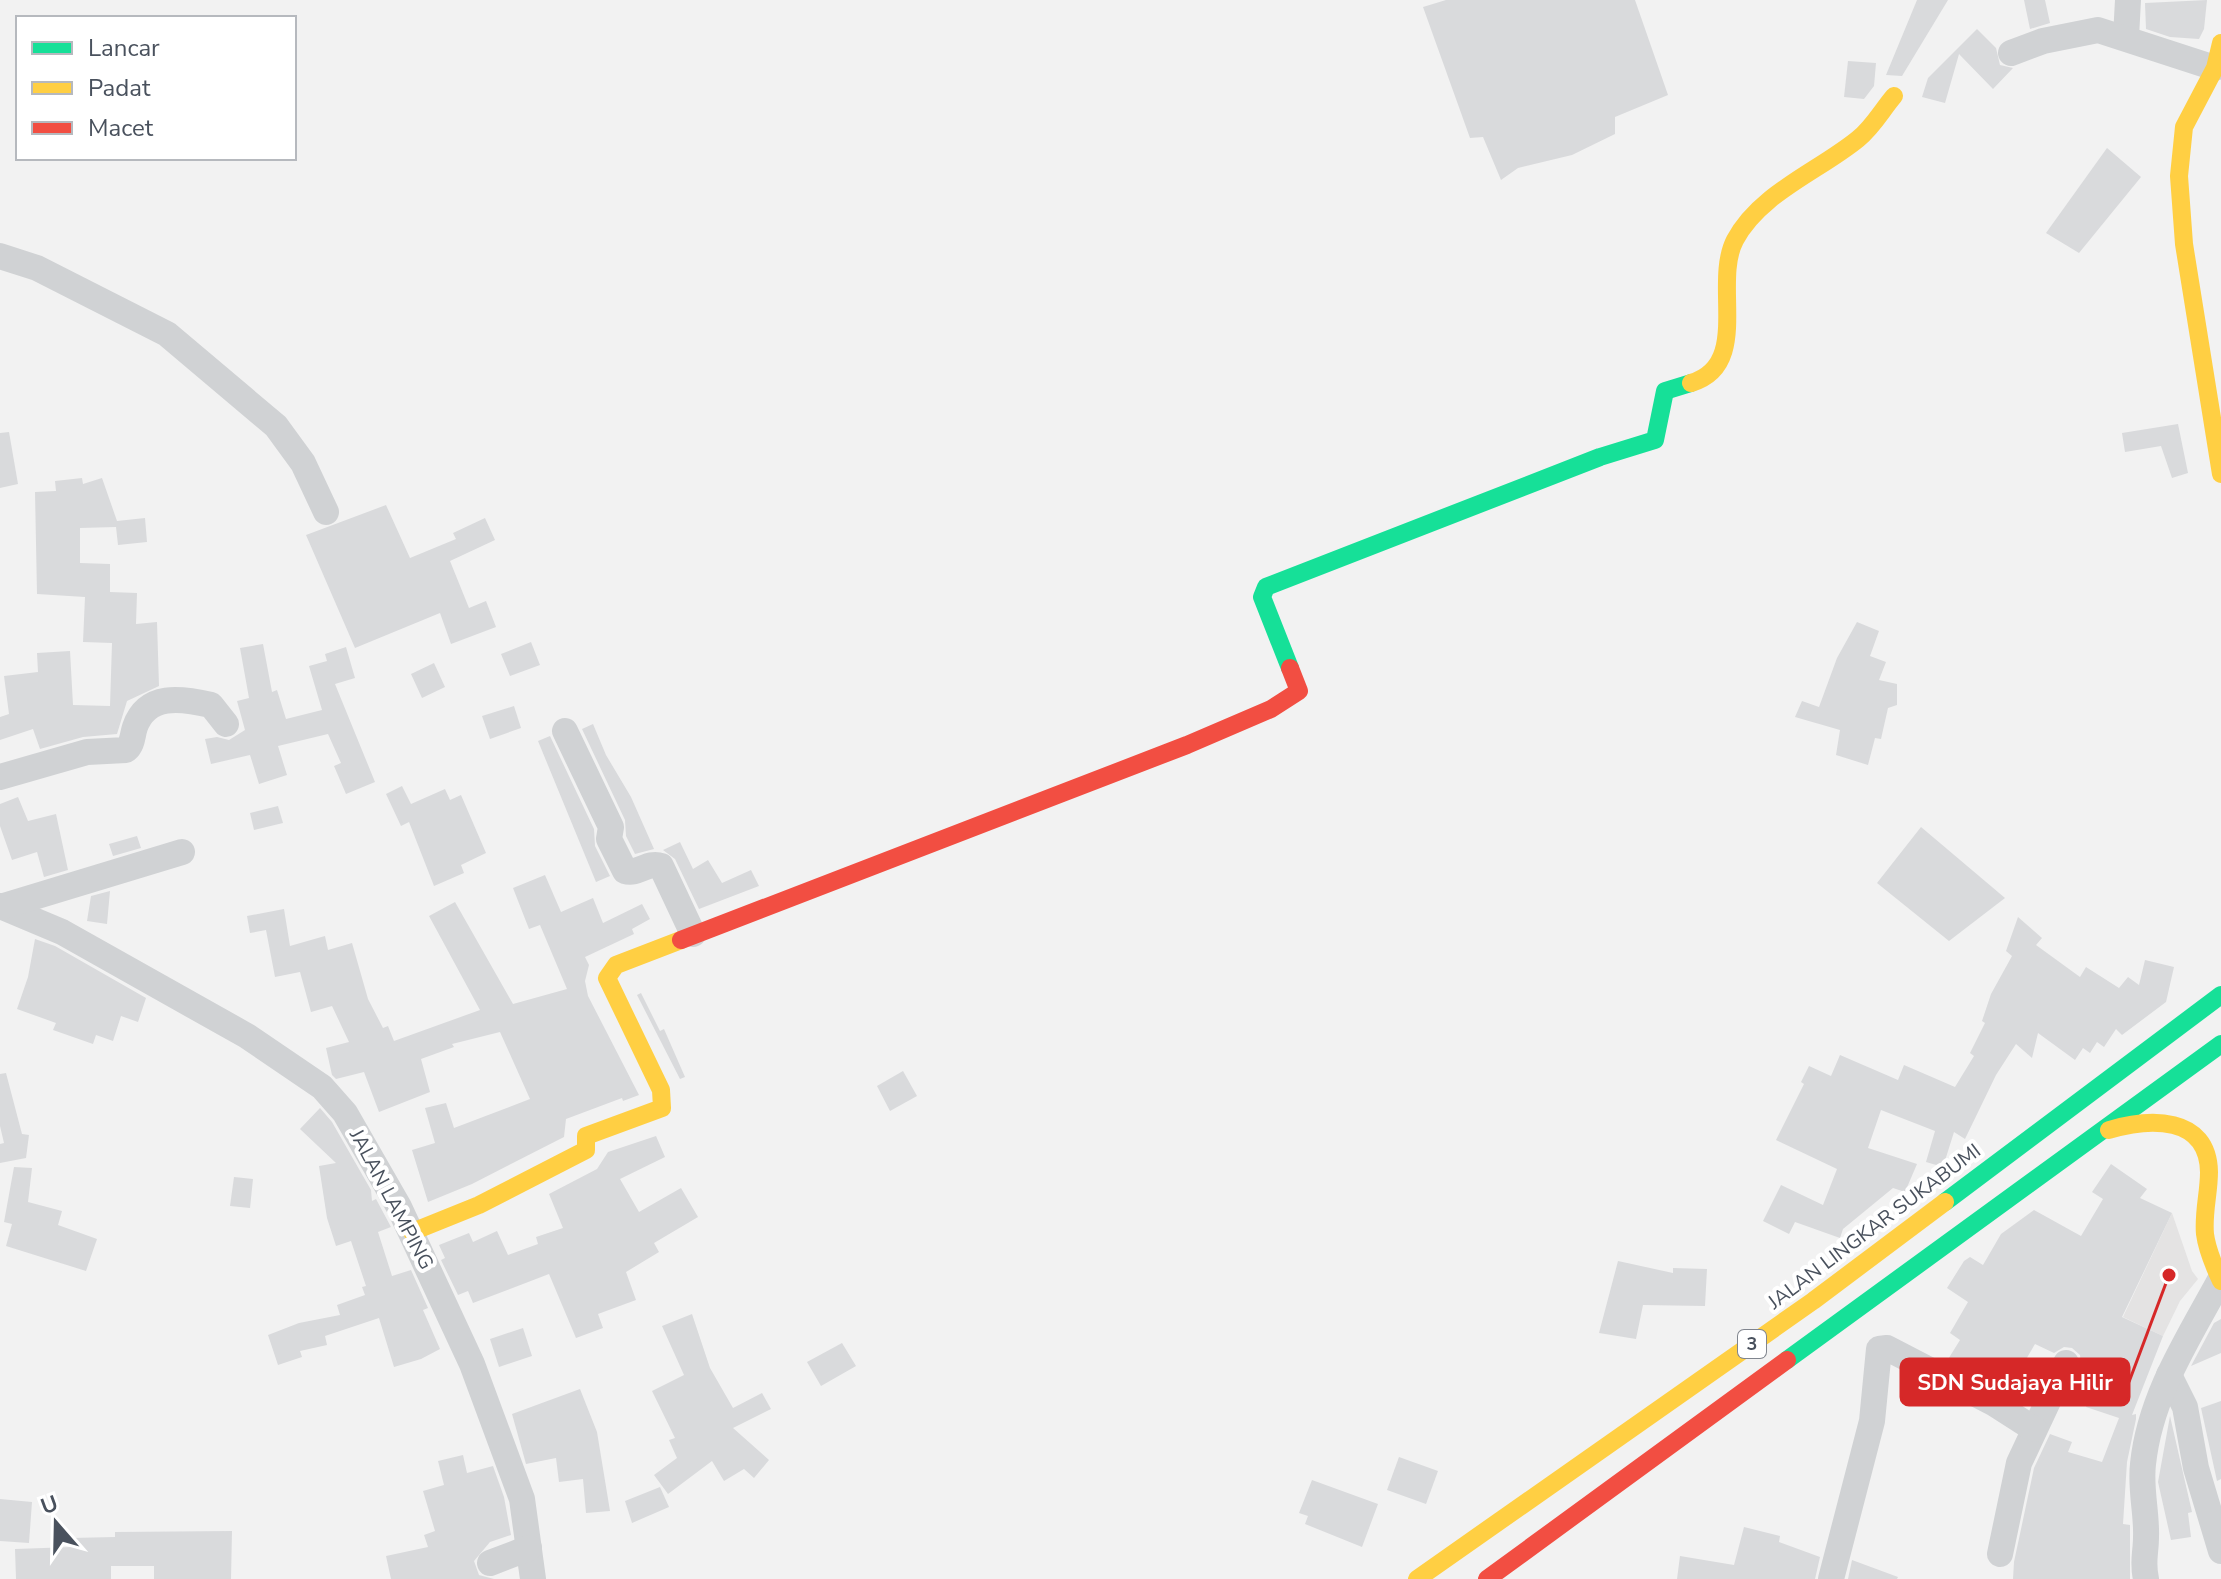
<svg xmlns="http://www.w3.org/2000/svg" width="2221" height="1579" viewBox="0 0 2221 1579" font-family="'Nunito Sans',sans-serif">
  <rect width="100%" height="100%" fill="#f2f2f2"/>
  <polygon fill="#e4e3e3" points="2172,1213 2192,1271 2198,1279 2180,1301 2163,1336 2123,1317"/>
  <g fill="#d9dadc">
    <polygon points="1446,0 1635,0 1668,95 1615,117 1615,134 1572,155 1518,168 1501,180 1483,137 1470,138 1423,7"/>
    <polygon points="1917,0 1948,0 1902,76 1886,75"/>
    <polygon points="2024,0 2045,0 2050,23 2030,29"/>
    <polygon points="2207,0 2204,29 2199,39 2170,37 2146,29 2145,3"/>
    <polygon points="1977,29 1996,48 2000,65 2013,68 1993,89 1959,54 1945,103 1922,97 1928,78"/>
    <polygon points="1848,61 1876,63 1874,86 1864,99 1844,97"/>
    <polygon points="2107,148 2141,177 2079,253 2046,233"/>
    <polygon points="2178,424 2188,473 2172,478 2161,446 2125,452 2122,433"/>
    <polygon points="9,432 18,484 0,488 0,433"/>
    <polygon points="82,478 83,484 102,478 117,521 145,518 147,542 118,545 116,527 80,528 80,563 110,564 110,592 137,593 136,624 157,622 159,686 127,701 117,734 83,737 40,749 33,729 0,740 0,717 9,714 4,676 38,672 37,653 70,651 73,705 110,706 112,643 83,642 85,597 37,594 35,492 56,491 55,481"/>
    <polygon points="386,505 410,558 456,539 453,533 485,518 495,540 450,561 469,608 486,601 496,627 451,644 440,613 355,648 306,535"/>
    <polygon points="1857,622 1879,631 1870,656 1886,662 1879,680 1897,684 1897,705 1888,708 1881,739 1875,738 1868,765 1836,755 1840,730 1795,717 1802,701 1819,707 1837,658"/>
    <polygon points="531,642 540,665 510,676 501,654"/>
    <polygon points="263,644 272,692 277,690 286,719 322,710 309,666 327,661 325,654 346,647 355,678 335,684 375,782 346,794 334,766 341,763 328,734 278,746 287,775 259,784 250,755 211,764 205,739 217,737 229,740 245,730 237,701 249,698 240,648"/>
    <polygon points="434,663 445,687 422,698 411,674"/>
    <polygon points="514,706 521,728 490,739 482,716"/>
    <polygon points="593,724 606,755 631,797 654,849 635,854 626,836 625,820 582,729"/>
    <polygon points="550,736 594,829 595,846 610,876 596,882 538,741"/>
    <polygon points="402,786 411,804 445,789 450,800 461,795 486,853 461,865 464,873 434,886 409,822 401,826 386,794"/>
    <polygon points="18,797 28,821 56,814 68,870 44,877 37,852 12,860 0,826 0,804"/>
    <polygon points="278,806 283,823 254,830 250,813"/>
    <polygon points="1921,827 2005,898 1949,941 1877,883"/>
    <polygon points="137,836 141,848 113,856 109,844"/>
    <polygon points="680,842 693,869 708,860 722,883 751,870 759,886 699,909 675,859 663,850"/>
    <polygon points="545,875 561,912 593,898 603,923 642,904 650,919 632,929 634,934 585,957 589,965 585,981 588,996 639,1095 623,1101 622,1098 566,1119 564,1137 472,1184 428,1202 412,1150 435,1143 425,1108 446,1103 454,1128 530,1099 500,1032 452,1044 454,1047 421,1059 430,1092 379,1112 364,1072 336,1079 332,1075 326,1048 349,1042 332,1006 311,1012 300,972 275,977 266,930 250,933 247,916 284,909 290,946 325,936 328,950 352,943 368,999 383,1028 388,1026 394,1041 480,1010 429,916 455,902 513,1004 567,989 540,925 529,929 513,888"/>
    <polygon points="110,891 107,924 87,921 91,896"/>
    <polygon points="2018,917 2042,938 2036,945 2080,977 2086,967 2119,988 2128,977 2139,985 2145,960 2174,967 2166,1002 2122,1035 2116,1029 2104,1047 2097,1042 2090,1053 2083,1048 2075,1060 2038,1033 2032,1058 2016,1044 1996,1075 1965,1139 1954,1132 1943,1167 1926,1162 1935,1131 1881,1110 1868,1148 1917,1164 1905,1192 1893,1188 1843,1229 1840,1238 1795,1222 1789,1234 1763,1221 1781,1185 1823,1205 1837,1169 1776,1140 1804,1084 1801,1082 1809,1066 1831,1076 1840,1055 1898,1080 1904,1065 1955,1087 1974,1056 1970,1053 1985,1023 1982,1021 1991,994 2012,956 2006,951"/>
    <polygon points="35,939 55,946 146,998 138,1022 121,1016 113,1041 96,1035 93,1044 53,1030 56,1023 17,1009 28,977"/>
    <polygon points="641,993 660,1031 664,1029 685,1077 680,1079 637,995"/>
    <polygon points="903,1071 917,1096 890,1111 877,1086"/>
    <polygon points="6,1073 22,1134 29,1135 26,1158 0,1163 0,1144 4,1143 0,1126 0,1074"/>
    <polygon points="320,1108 332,1122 371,1190 372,1201 376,1199 391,1227 378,1232 392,1276 411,1270 428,1308 423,1310 440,1349 421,1359 394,1367 379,1318 325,1336 327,1345 300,1351 302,1357 278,1365 268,1335 299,1323 340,1315 337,1305 365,1295 362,1287 366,1286 351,1241 336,1246 327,1218 319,1166 336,1163 300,1129"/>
    <polygon points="656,1136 665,1157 620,1179 639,1212 681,1188 698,1217 654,1243 659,1252 626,1272 636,1300 598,1314 603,1328 576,1338 549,1274 473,1303 468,1291 458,1295 441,1260 445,1258 439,1245 469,1233 473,1242 497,1231 508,1255 538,1244 536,1237 563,1228 549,1194 597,1169 608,1152"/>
    <polygon points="2111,1164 2147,1189 2140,1198 2172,1213 2122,1317 2163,1336 2132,1415 2136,1414 2136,1419 2127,1462 2123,1524 2130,1525 2130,1579 2013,1579 2014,1562 2034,1468 2050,1434 2072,1442 2068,1452 2102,1462 2119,1418 2086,1407 2099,1374 2081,1366 2080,1355 2072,1348 2064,1347 2054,1353 2035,1344 2018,1373 1999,1362 1988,1382 1947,1361 1960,1340 1950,1333 1968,1302 1947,1288 1964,1261 1970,1257 1983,1265 2001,1234 2034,1210 2081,1236 2103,1199 2092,1192"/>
    <polygon points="14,1167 32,1168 28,1202 62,1211 58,1225 97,1239 86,1271 6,1246 12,1224 4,1222"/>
    <polygon points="234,1177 253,1179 250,1208 230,1206"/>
    <polygon points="1618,1261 1673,1273 1673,1268 1707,1269 1705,1306 1643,1305 1636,1339 1599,1333"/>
    <polygon points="692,1314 710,1368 733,1408 762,1393 771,1409 733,1428 769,1460 754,1478 744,1469 724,1481 712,1461 668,1494 654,1475 677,1458 669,1440 675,1438 652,1391 684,1375 662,1326"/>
    <polygon points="2221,1319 2221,1353 2191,1366 2214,1323"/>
    <polygon points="523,1328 532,1356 499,1367 490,1339"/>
    <polygon points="842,1343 856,1366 821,1386 807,1362"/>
    <polygon points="580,1389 597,1432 610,1511 586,1513 583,1479 559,1482 556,1458 526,1464 512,1414"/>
    <polygon points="2221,1401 2221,1479 2217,1481 2201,1408"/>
    <polygon points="2170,1416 2192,1512 2188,1513 2191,1537 2171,1540 2158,1482"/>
    <polygon points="463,1455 467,1473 493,1466 504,1497 511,1535 490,1542 474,1561 479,1575 494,1579 391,1579 386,1556 428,1547 424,1535 435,1531 423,1491 444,1485 438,1461"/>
    <polygon points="1399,1457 1438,1471 1426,1504 1387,1490"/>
    <polygon points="1312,1480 1378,1504 1362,1547 1305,1524 1308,1516 1299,1513"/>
    <polygon points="660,1487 669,1507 632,1523 625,1501"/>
    <polygon points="0,1499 32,1502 29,1543 0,1541"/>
    <polygon points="1744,1527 1780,1536 1779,1542 1820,1557 1815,1579 1677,1579 1680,1556 1734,1565"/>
    <polygon points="232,1531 231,1579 154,1579 154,1566 111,1566 111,1579 16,1579 15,1549 72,1547 71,1538 115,1537 115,1532"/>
    <polygon points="1852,1560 1898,1577 1897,1579 1848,1579"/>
  </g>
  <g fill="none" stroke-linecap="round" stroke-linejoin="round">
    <g stroke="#d0d2d4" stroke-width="26">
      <polyline points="2126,37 2128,0"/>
      <polyline points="2011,53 2043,41 2098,30 2215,68"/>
      <polyline points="0,256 37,268 167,334 276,426 303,463 326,512"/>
      <path d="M565,731L611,827L609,839L625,871C638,875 648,861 661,866L693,934"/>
      <path d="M0,777L87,752L126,750C133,744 132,736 135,727C147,693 181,698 211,705L226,724"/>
      <polyline points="0,906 62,932 247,1036 322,1087 345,1113 399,1207 472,1364 522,1499 533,1579"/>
      <polyline points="4,906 182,852"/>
      <polyline points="2169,1375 2185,1407 2196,1468 2221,1551"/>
      <polyline points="2000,1554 2019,1463 2066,1363"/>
      <polyline points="490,1563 529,1548"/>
      <polyline points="1831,1579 1872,1421 1879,1349 1887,1348 1995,1404 2034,1429"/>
      <path d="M2146,1579C2142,1562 2146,1553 2146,1537C2147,1513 2140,1489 2143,1464C2150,1396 2188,1339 2220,1280"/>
    </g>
    <g stroke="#16e098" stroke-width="18">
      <polyline points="1290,668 1262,597 1266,587 1600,457 1655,440 1665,391 1691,383"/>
      <polyline points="1945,1202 2221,995"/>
      <polyline points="1787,1360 2221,1044"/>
    </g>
    <g stroke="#ffcf43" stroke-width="18">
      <polyline points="2221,43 2215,68 2184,127 2179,176 2184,244 2221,474"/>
      <path d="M1691,383C1752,365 1712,284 1735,240C1760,193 1819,171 1858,139C1873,127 1882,110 1894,96"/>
      <path d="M2109,1130C2149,1118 2208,1115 2209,1172C2209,1193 2203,1213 2205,1234C2207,1250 2214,1266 2221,1281"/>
      <polyline points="412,1232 479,1205 586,1150 586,1136 662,1108 661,1090 607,978 616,965 681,940"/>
      <polyline points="1417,1579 1813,1301 1945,1202"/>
    </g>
    <g stroke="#f24e42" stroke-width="18">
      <polyline points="681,940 1187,745 1271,709 1299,691 1290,668"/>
      <polyline points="1487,1579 1787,1360"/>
    </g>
  </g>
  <g text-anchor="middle" stroke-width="8" stroke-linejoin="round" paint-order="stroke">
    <rect fill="#fff" stroke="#80858e" stroke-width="2" x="1738" y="1330" width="28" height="28" rx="6"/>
    <g font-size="18" font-weight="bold" fill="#49515d">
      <text x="1752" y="1350">3</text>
    </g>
    <g font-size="20" fill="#49515d" stroke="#fff">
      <text transform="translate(392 1199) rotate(62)" y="7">JALAN LAMPING</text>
      <text transform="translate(1874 1226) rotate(-37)" y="7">JALAN LINGKAR SUKABUMI</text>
    </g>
  </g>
  <path fill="none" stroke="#d62828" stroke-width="3" d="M2169 1275L2129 1382"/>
  <circle fill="#d62828" stroke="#fff" stroke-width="3" cx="2169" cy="1275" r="8"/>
  <rect fill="#d62828" stroke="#d62828" stroke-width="3" x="1901" y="1359" width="228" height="46" rx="8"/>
  <g font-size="22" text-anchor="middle" font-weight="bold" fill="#fff">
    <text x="2015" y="1390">SDN Sudajaya Hilir</text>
  </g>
  <rect x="16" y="16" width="280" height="144" fill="#ffffff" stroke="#b6b9be" stroke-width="2"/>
  <rect x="32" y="42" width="40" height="12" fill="#16e098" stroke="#b6b9be" stroke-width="2"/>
  <text x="88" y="56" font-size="24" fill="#49515d">Lancar</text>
  <rect x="32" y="82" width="40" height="12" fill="#ffcf43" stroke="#b6b9be" stroke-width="2"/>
  <text x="88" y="96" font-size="24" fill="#49515d">Padat</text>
  <rect x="32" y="122" width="40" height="12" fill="#f24e42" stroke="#b6b9be" stroke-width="2"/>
  <text x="88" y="136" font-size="24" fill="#49515d">Macet</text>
  <g transform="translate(56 1523) rotate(340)" stroke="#ffffff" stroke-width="6" paint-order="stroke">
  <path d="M0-6L14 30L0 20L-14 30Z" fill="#49515d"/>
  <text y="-12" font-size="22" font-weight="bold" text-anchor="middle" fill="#49515d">U</text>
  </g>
</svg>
